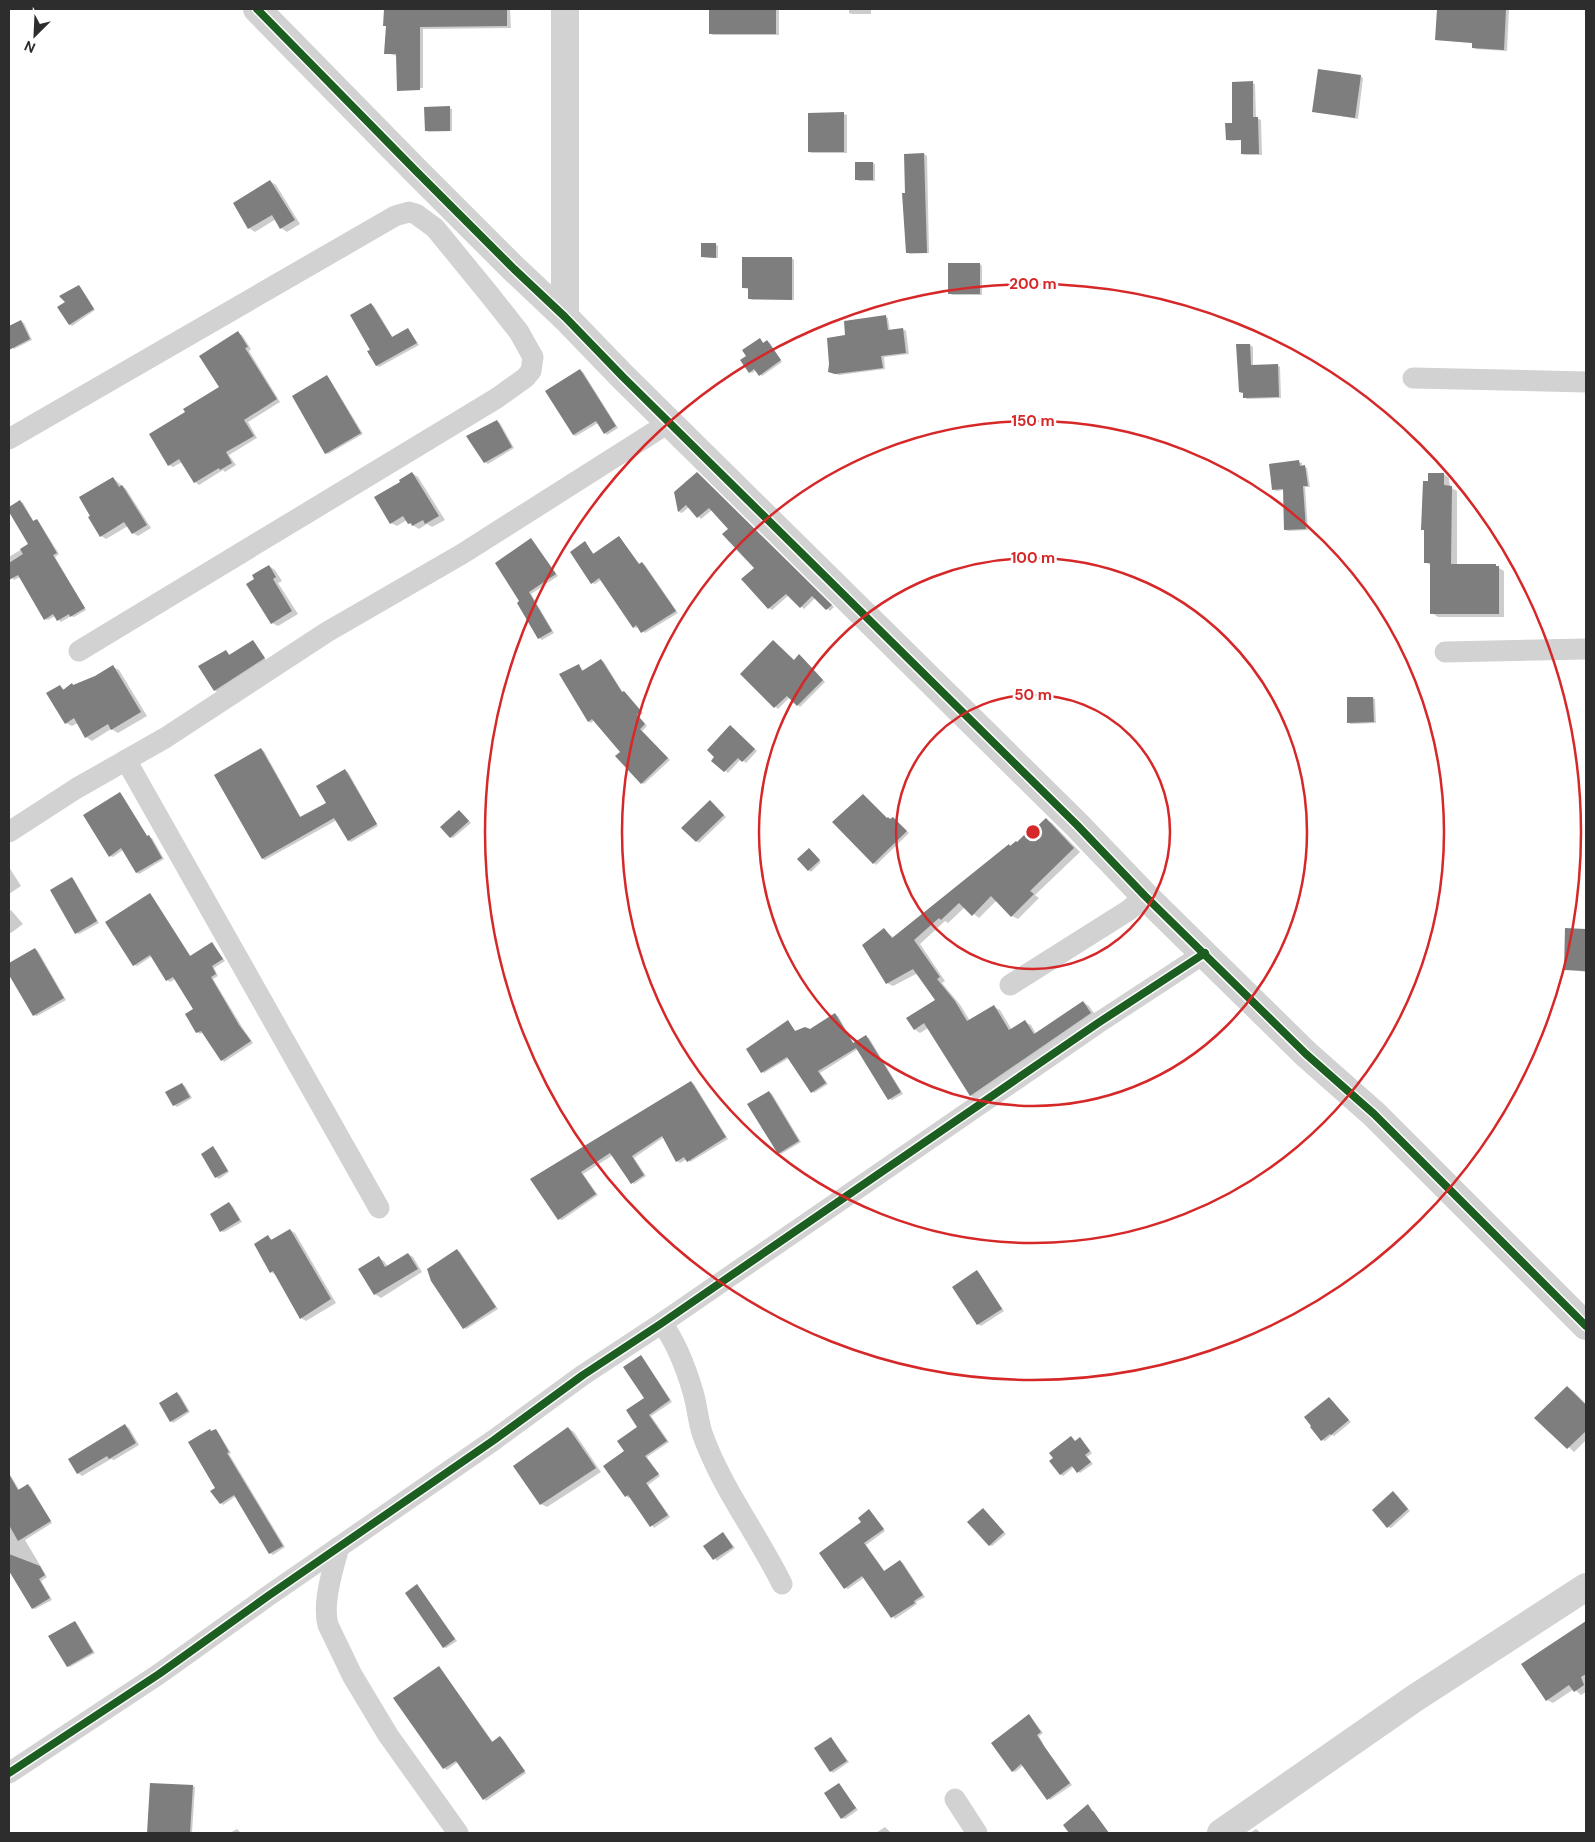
<svg xmlns="http://www.w3.org/2000/svg" width="1595" height="1842" viewBox="0 0 1595 1842" font-family="'DM Sans',sans-serif">
  <rect width="100%" height="100%" fill="#fff"/>
  <g fill="#0003">
    <polygon points="385,9 510,9 511,28 423,29 423,88 400,89 400,91 398,90 397,56 386,53 387,27 385,26"/>
    <polygon points="710,9 779,9 779,35 713,35 710,33"/>
    <polygon points="849,9 871,9 871,14 852,14 849,13"/>
    <polygon points="1439,9 1509,9 1507,51 1476,49 1473,47 1474,43 1436,40"/>
    <polygon points="1360,76 1363,78 1358,119 1316,112"/>
    <polygon points="1252,83 1255,84 1256,118 1261,120 1262,155 1245,155 1242,154 1242,140 1230,141 1227,139"/>
    <polygon points="449,108 452,109 452,131 429,132 426,130"/>
    <polygon points="809,114 844,114 847,115 847,153 812,153 809,152"/>
    <polygon points="924,154 927,156 929,253 910,254 907,252 906,155"/>
    <polygon points="873,163 875,164 875,181 859,181 856,179"/>
    <polygon points="270,181 276,185 300,224 287,232 281,228 276,219 255,232 249,228 235,203"/>
    <polygon points="715,244 718,246 718,258 702,257"/>
    <polygon points="792,258 794,260 794,300 752,300 749,298 749,289 743,288"/>
    <polygon points="980,264 982,266 982,295 952,295 950,293"/>
    <polygon points="79,286 81,288 95,310 72,326 69,324 66,303"/>
    <polygon points="371,304 374,306 393,338 408,329 419,345 379,367 376,365 372,350"/>
    <polygon points="886,317 888,318 890,331 903,329 906,331 909,354 884,357 885,369 839,375 832,373 846,336"/>
    <polygon points="21,322 24,323 32,340 14,349 10,346 9,346 9,328"/>
    <polygon points="238,333 242,335 251,349 249,351 280,402 248,422 257,438 229,455 236,465 225,472 223,470 199,485 195,482 182,462 173,467 169,465 221,388"/>
    <polygon points="760,339 764,344 767,342 770,343 782,362 762,376 756,370 752,373 749,372"/>
    <polygon points="1250,345 1253,347 1253,366 1277,365 1280,367 1281,398 1247,399 1244,397"/>
    <polygon points="580,371 583,372 618,428 607,435 598,423 576,436 573,435"/>
    <polygon points="327,377 329,378 363,434 328,454 325,453"/>
    <polygon points="497,421 500,423 514,448 488,464 485,462"/>
    <polygon points="1299,462 1302,463 1302,466 1307,468 1310,487 1305,487 1308,530 1288,531 1286,530 1284,490 1276,491 1274,489"/>
    <polygon points="412,473 418,477 445,520 432,527 427,524 419,529 409,523 407,520 397,526 391,523 402,482"/>
    <polygon points="697,474 834,607 830,611 815,598 804,609 789,595 772,610 769,608 756,568 729,529 712,510 701,519 689,507 682,513 679,512 675,493"/>
    <polygon points="1444,474 1449,478 1450,487 1457,491 1457,566 1496,566 1504,571 1504,617 1438,617 1432,613 1432,566 1425,562 1425,531 1422,529 1429,483"/>
    <polygon points="113,478 126,489 151,528 138,536 133,533 128,526 106,539 101,536 90,518"/>
    <polygon points="20,502 23,503 34,522 37,520 39,522 59,554 55,557 86,610 74,617 71,616 61,622 55,616 48,620 45,619 20,577 14,580 9,574 9,557 30,544 9,510 9,508"/>
    <polygon points="619,537 640,565 642,563 645,565 678,613 645,633 638,626 636,628 633,627 601,580 595,584 592,583 585,543 594,554"/>
    <polygon points="531,539 558,576 531,594 554,633 542,640 539,638 521,601"/>
    <polygon points="269,566 275,570 282,581 278,583 298,614 278,626 272,623"/>
    <polygon points="253,641 266,660 217,692 215,690 226,651 230,655"/>
    <polygon points="773,641 794,661 802,657 825,682 800,707 790,697 778,709 741,674"/>
    <polygon points="601,660 604,662 623,693 626,694 643,713 639,716 647,726 642,731 670,760 644,784 642,783 622,752 594,720 591,723 588,721 579,666 584,671"/>
    <polygon points="113,667 119,670 147,716 118,733 111,729 92,741 86,737 78,723 72,726 66,723 60,686 65,690 96,677"/>
    <polygon points="1373,698 1375,699 1376,723 1351,724 1348,722"/>
    <polygon points="733,728 757,751 746,763 741,759 728,773 713,761"/>
    <polygon points="261,750 264,751 301,818 327,804 345,771 348,772 378,826 351,842 348,840 337,820 265,860 263,859"/>
    <polygon points="120,793 122,795 148,837 152,838 164,859 139,874 136,872 123,850 113,857 110,856"/>
    <polygon points="863,795 887,819 895,820 909,833 876,865 874,863"/>
    <polygon points="712,803 726,817 699,843 697,841"/>
    <polygon points="462,813 471,823 453,838 450,837"/>
    <polygon points="1046,820 1052,823 1080,852 1035,895 1039,898 1018,919 1012,916 997,900 979,918 965,907 948,923 945,921 920,944 945,981 942,983 961,1006 970,1021 994,1007 1000,1010 1012,1030 1025,1022 1031,1025 1036,1034 1083,1002 1089,1006 1096,1016 976,1099 970,1095 928,1028 920,1033 914,1029 937,1000 918,973 893,986 887,983 884,930 894,938 1011,847 1032,833"/>
    <polygon points="809,849 821,862 811,872 798,859"/>
    <polygon points="9,867 21,886 9,894"/>
    <polygon points="72,879 74,880 99,923 79,934 76,933"/>
    <polygon points="150,895 152,896 191,957 212,944 225,961 214,968 218,976 213,979 242,1027 253,1043 224,1062 203,1032 200,1034 197,1032 194,1010 175,979 170,982 167,980 152,956 137,966 134,965"/>
    <polygon points="11,910 23,924 11,933 9,932 9,912"/>
    <polygon points="1567,929 1586,930 1586,972 1565,969"/>
    <polygon points="35,949 38,951 66,1000 37,1016 34,1015 9,972 9,965"/>
    <polygon points="835,1015 838,1016 854,1044 866,1037 869,1038 903,1094 892,1100 889,1099 858,1049 820,1073 828,1084 814,1093 789,1058 764,1073 762,1072 788,1022 796,1032 810,1031"/>
    <polygon points="691,1082 694,1084 728,1139 690,1162 687,1159 680,1163 677,1161 664,1137 634,1158 646,1176 634,1184 613,1155 583,1174 598,1195 562,1220 559,1219 532,1180"/>
    <polygon points="182,1084 185,1086 192,1098 177,1107 174,1105 167,1093"/>
    <polygon points="769,1092 772,1094 801,1142 781,1154 779,1153"/>
    <polygon points="213,1148 216,1150 229,1172 219,1179 216,1177"/>
    <polygon points="229,1204 232,1205 242,1222 224,1232 221,1231"/>
    <polygon points="290,1230 295,1233 336,1303 306,1321 301,1318 276,1275 271,1272 268,1237 273,1240"/>
    <polygon points="457,1250 460,1252 498,1309 466,1329 464,1328"/>
    <polygon points="408,1254 413,1257 422,1272 381,1298 375,1294 359,1269 379,1258 384,1261 388,1267"/>
    <polygon points="977,1272 979,1273 1004,1311 981,1326 978,1324 954,1287"/>
    <polygon points="641,1357 643,1358 672,1402 651,1416 669,1442 647,1457 660,1476 648,1485 670,1517 654,1528 631,1497 629,1498 626,1496 626,1451 639,1427 645,1399"/>
    <polygon points="1567,1387 1573,1391 1586,1404 1586,1440 1574,1452 1560,1439"/>
    <polygon points="177,1394 180,1395 190,1412 173,1423 171,1421"/>
    <polygon points="1329,1399 1351,1422 1334,1436 1332,1435 1325,1441 1322,1440"/>
    <polygon points="125,1426 129,1428 139,1445 114,1460 111,1459 82,1476 78,1473"/>
    <polygon points="568,1428 574,1432 601,1472 547,1507 541,1504"/>
    <polygon points="216,1430 218,1432 231,1453 229,1454 285,1547 273,1555 270,1553 236,1496 223,1505 221,1503 212,1432"/>
    <polygon points="1071,1438 1076,1442 1082,1440 1092,1453 1087,1457 1093,1464 1080,1473 1074,1467 1063,1476 1060,1474"/>
    <polygon points="9,1473 20,1491 28,1486 31,1487 52,1523 25,1540 47,1577 41,1581 52,1600 35,1609 32,1608 9,1570"/>
    <polygon points="1396,1494 1410,1511 1391,1528 1388,1527"/>
    <polygon points="869,1511 885,1531 866,1545 885,1572 900,1561 903,1563 925,1597 916,1602 917,1604 895,1619 865,1577 848,1589 845,1588 863,1523"/>
    <polygon points="985,1511 1006,1534 992,1546 989,1545"/>
    <polygon points="723,1533 735,1548 717,1561 705,1546"/>
    <polygon points="417,1585 457,1641 446,1648 443,1647"/>
    <polygon points="75,1622 77,1624 95,1653 70,1667 67,1666"/>
    <polygon points="1586,1622 1586,1692 1581,1695 1574,1689 1553,1703 1547,1700 1523,1664"/>
    <polygon points="439,1667 493,1742 500,1737 503,1739 526,1773 486,1801 458,1762 447,1770 444,1768 395,1698"/>
    <polygon points="1029,1715 1043,1733 1039,1736 1046,1749 1072,1785 1050,1800 1024,1765 1015,1772 1012,1771"/>
    <polygon points="831,1738 849,1762 833,1773 831,1771"/>
    <polygon points="839,1785 858,1810 845,1819 842,1818"/>
    <polygon points="193,1786 195,1787 192,1833 148,1832"/>
    <polygon points="1088,1806 1090,1807 1109,1833 1071,1833 1065,1825"/>
    <polygon points="885,1827 891,1833 876,1833"/>
    <polygon points="237,1829 241,1833 230,1833"/>
    <polygon points="1256,1829 1261,1833 1250,1833"/>
  </g>
  <g fill="#7e7e7e">
    <polygon points="384,9 507,9 507,26 420,27 420,90 397,91 396,54 384,54 386,26 383,26"/>
    <rect x="709" y="9" width="67" height="25"/>
    <polygon points="1437,9 1506,9 1504,50 1472,48 1472,43 1435,40"/>
    <polygon points="1318,69 1361,75 1355,118 1312,112"/>
    <polygon points="1253,81 1253,117 1258,117 1259,154 1241,154 1241,140 1226,140 1225,123 1232,123 1232,82"/>
    <polygon points="450,106 450,131 425,131 424,107"/>
    <polygon points="844,112 844,152 808,152 808,113"/>
    <polygon points="924,153 927,253 906,253 902,193 905,193 904,154"/>
    <rect x="855" y="162" width="18" height="18"/>
    <polygon points="270,180 295,220 280,229 272,215 248,229 233,203"/>
    <polygon points="701,243 716,243 716,258 701,257"/>
    <polygon points="742,257 792,257 792,300 748,299 748,288 742,288"/>
    <rect x="948" y="263" width="32" height="31"/>
    <polygon points="79,285 94,309 69,325 57,307 65,302 59,296"/>
    <polygon points="371,303 392,337 408,328 417,343 376,366 367,351 370,350 350,315"/>
    <polygon points="886,315 888,330 903,328 906,353 881,356 883,368 835,374 828,372 829,364 827,338 845,335 844,321"/>
    <polygon points="21,320 30,339 9,350 9,326"/>
    <polygon points="238,331 248,347 245,348 277,399 244,420 254,436 226,452 232,463 220,470 219,468 194,483 179,459 168,466 149,434 185,412 183,409 219,387 199,356"/>
    <polygon points="760,338 763,343 767,340 781,360 759,376 754,369 749,373 740,360 746,356 742,350"/>
    <polygon points="1236,344 1250,344 1251,365 1278,364 1279,397 1243,398 1243,393 1239,392"/>
    <polygon points="580,369 616,426 604,434 596,421 573,435 545,391"/>
    <polygon points="327,375 361,433 325,454 292,396"/>
    <polygon points="497,420 512,447 484,463 466,436"/>
    <polygon points="1299,460 1300,466 1305,465 1308,486 1303,486 1306,529 1284,530 1283,489 1272,490 1269,464"/>
    <polygon points="412,472 439,516 425,524 423,520 412,526 411,523 408,524 403,516 390,524 374,497 400,482 399,480"/>
    <polygon points="697,472 832,605 826,610 812,596 800,608 786,594 768,609 741,579 754,568 722,534 728,529 709,508 697,518 686,505 678,512 674,492"/>
    <polygon points="1428,473 1444,473 1444,485 1452,486 1451,564 1496,564 1496,566 1499,566 1499,614 1430,614 1430,563 1424,563 1424,530 1421,530 1423,481 1428,481"/>
    <polygon points="113,477 119,487 122,485 147,525 132,534 124,522 100,537 88,517 90,516 79,497"/>
    <polygon points="20,500 33,521 37,519 57,553 53,555 85,608 70,617 69,614 57,621 53,614 44,620 18,575 9,580 9,563 23,554 20,549 28,544 9,512 9,507"/>
    <polygon points="619,536 639,564 642,562 676,611 641,633 636,625 633,628 599,578 591,584 570,552 585,541 593,554"/>
    <polygon points="531,538 556,574 529,592 552,631 538,639 517,603 519,601 495,563"/>
    <polygon points="269,565 276,577 273,579 292,611 271,624 246,584 254,579 252,575"/>
    <polygon points="253,640 265,658 214,691 198,666 226,650 229,655"/>
    <polygon points="773,640 794,660 799,654 823,680 797,706 787,696 774,708 740,674"/>
    <polygon points="601,659 622,692 624,691 641,711 637,715 645,724 640,729 668,758 641,784 615,756 620,752 592,719 588,722 559,674 579,664 582,671"/>
    <polygon points="113,665 141,712 111,730 108,724 85,738 74,718 65,724 46,693 60,685 63,690 72,683 73,685 95,676"/>
    <polygon points="1347,697 1373,697 1374,722 1347,723"/>
    <polygon points="730,725 755,749 742,762 738,758 724,772 711,761 714,757 707,750"/>
    <polygon points="261,748 300,817 326,803 316,786 345,769 377,824 348,841 334,818 262,859 214,775"/>
    <polygon points="120,792 147,836 149,835 162,858 136,873 121,848 109,857 83,815"/>
    <polygon points="863,794 887,818 888,817 890,819 893,817 907,831 873,864 832,822"/>
    <polygon points="710,800 724,815 696,842 681,828"/>
    <polygon points="459,810 469,821 450,838 440,827"/>
    <polygon points="1046,818 1074,848 1030,891 1034,894 1011,917 991,896 972,916 959,903 941,920 939,918 914,940 940,977 937,979 955,1001 967,1021 994,1005 1009,1030 1025,1020 1034,1034 1083,1001 1091,1013 970,1096 924,1023 914,1030 906,1018 935,1000 913,969 886,984 862,945 884,928 892,938 1009,844 1010,846 1016,841 1017,842 1029,830 1031,832"/>
    <polygon points="809,848 820,860 808,871 797,859"/>
    <polygon points="72,877 97,921 75,934 50,890"/>
    <polygon points="150,893 190,956 212,942 223,959 212,966 216,974 211,977 239,1025 251,1041 221,1061 201,1031 196,1033 185,1014 193,1009 173,977 166,981 150,955 133,966 105,922"/>
    <polygon points="1565,928 1586,929 1586,971 1564,970"/>
    <polygon points="35,948 64,998 33,1016 9,975 9,963"/>
    <polygon points="835,1013 853,1043 866,1035 901,1092 888,1100 856,1048 818,1071 826,1083 811,1093 787,1057 761,1073 746,1049 788,1020 795,1031 805,1027 810,1029"/>
    <polygon points="691,1081 726,1137 687,1162 684,1157 676,1162 662,1136 632,1156 644,1175 631,1184 610,1153 581,1172 596,1194 558,1220 530,1179"/>
    <polygon points="182,1083 190,1097 173,1106 165,1092"/>
    <polygon points="769,1091 799,1141 778,1154 747,1104"/>
    <polygon points="213,1146 228,1171 215,1178 201,1154"/>
    <polygon points="229,1202 240,1220 220,1232 210,1214"/>
    <polygon points="290,1229 331,1299 300,1319 273,1271 270,1273 254,1244 268,1235 271,1240"/>
    <polygon points="457,1249 496,1307 463,1329 431,1281 427,1269"/>
    <polygon points="408,1253 418,1269 374,1295 358,1269 379,1256 385,1267"/>
    <polygon points="977,1270 1002,1309 977,1325 952,1287"/>
    <polygon points="641,1355 670,1400 649,1415 667,1441 645,1456 659,1474 646,1483 668,1515 650,1527 628,1495 625,1497 603,1466 624,1451 617,1441 637,1427 626,1410 644,1398 623,1367"/>
    <polygon points="1567,1386 1586,1405 1586,1431 1567,1449 1534,1418"/>
    <polygon points="177,1392 188,1411 170,1422 159,1403"/>
    <polygon points="1329,1397 1349,1420 1331,1435 1330,1434 1321,1441 1310,1427 1311,1426 1304,1417"/>
    <polygon points="125,1424 136,1443 109,1459 107,1456 77,1474 68,1459"/>
    <polygon points="568,1427 596,1468 540,1505 513,1466"/>
    <polygon points="210,1429 211,1431 216,1429 229,1452 227,1453 283,1546 269,1554 234,1495 220,1504 210,1491 215,1488 188,1442"/>
    <polygon points="1071,1436 1075,1441 1080,1437 1090,1451 1085,1455 1091,1462 1077,1473 1072,1466 1060,1475 1049,1461 1053,1458 1049,1453"/>
    <polygon points="9,1474 18,1490 28,1484 51,1521 18,1541 9,1525"/>
    <polygon points="1393,1491 1408,1509 1387,1528 1372,1510"/>
    <polygon points="983,1508 1004,1532 989,1546 967,1522"/>
    <polygon points="869,1509 884,1529 864,1543 884,1571 900,1560 923,1595 914,1601 915,1603 891,1618 862,1576 844,1589 819,1553 861,1522 858,1518"/>
    <polygon points="723,1532 733,1547 713,1560 703,1546"/>
    <polygon points="9,1554 40,1566 45,1575 39,1579 50,1598 32,1609 9,1571"/>
    <polygon points="417,1584 455,1639 443,1648 405,1593"/>
    <polygon points="75,1621 93,1652 67,1667 48,1636"/>
    <polygon points="1586,1621 1586,1674 1581,1677 1584,1685 1574,1692 1569,1685 1546,1701 1521,1664"/>
    <polygon points="439,1666 492,1742 500,1736 525,1771 483,1800 456,1761 443,1769 393,1698"/>
    <polygon points="1029,1714 1041,1732 1037,1735 1044,1746 1070,1783 1047,1800 1021,1764 1012,1772 991,1743"/>
    <polygon points="831,1737 847,1761 830,1772 814,1748"/>
    <polygon points="150,1783 193,1785 190,1833 147,1833"/>
    <polygon points="839,1783 856,1808 841,1819 824,1793"/>
    <polygon points="1088,1804 1092,1811 1093,1811 1109,1833 1069,1833 1063,1825"/>
  </g>
  <g fill="none" stroke-linecap="round" stroke-linejoin="round">
    <g stroke="#d2d2d2" stroke-width="21">
      <polyline points="1413,378 1586,382"/>
      <polyline points="9,439 395,216 409,212 416,214 435,228 489,294 519,332 529,350 533,357 531,371 525,378 497,398 79,651"/>
      <polyline points="1445,652 1586,649"/>
      <polyline points="126,760 379,1208"/>
      <polyline points="9,832 77,788 165,738 327,632 462,554 670,422"/>
      <polyline points="1010,985 1129,910 1145,896"/>
      <path d="M662,1323C677,1344 686,1368 693,1392C697,1405 698,1420 702,1433C721,1487 757,1533 782,1584"/>
      <path d="M339,1547C333,1568 322,1604 328,1625L352,1675L388,1735L458,1833"/>
      <polyline points="9,1773 159,1674 268,1596 494,1440 583,1375 662,1323 1098,1023 1205,953"/>
      <polyline points="955,1799 977,1833"/>
    </g>
    <g stroke="#d2d2d2" stroke-width="28">
      <polyline points="257,9 415,170 514,269 565,317 623,377 1077,825 1145,896 1306,1054 1374,1114 1586,1326"/>
      <polyline points="565,317 565,9"/>
      <polyline points="1221,1833 1415,1698 1586,1587"/>
    </g>
    <g stroke="#fff" stroke-width="11">
      <g id="cycleway">
        <polyline points="257,9 415,170 514,269 565,317 623,377 1077,825 1145,896 1306,1054 1374,1114 1586,1326"/>
        <polyline points="9,1773 159,1674 268,1596 494,1440 583,1375 662,1323 1098,1023 1205,953"/>
      </g>
    </g>
    <use href="#cycleway" stroke="#1b5e20" stroke-width="8"/>
  </g>
  <g fill="none" stroke="#d62828" stroke-width="2.5">
    <circle cx="1033" cy="832" r="137"/>
    <circle cx="1033" cy="832" r="274"/>
    <circle cx="1033" cy="832" r="411"/>
    <circle cx="1033" cy="832" r="548"/>
  </g>
  <circle cx="1033" cy="832" r="8" fill="#d62828" stroke="#fff" stroke-width="2.5"/>
  <g font-size="15" text-anchor="middle" font-weight="bold" fill="#d62828" stroke="#fff" stroke-width="5" stroke-linejoin="round" paint-order="stroke">
    <text x="1033" y="289">200 m</text>
    <text x="1033" y="426">150 m</text>
    <text x="1033" y="563">100 m</text>
    <text x="1033" y="700">50 m</text>
  </g>
  <rect width="1595" height="1842" fill="none" stroke="#2d2d2d" stroke-width="20"/>
  <g transform="translate(35 35) rotate(204)" stroke="#ffffff" stroke-width="4" paint-order="stroke">
  <path d="M0-4L9 19L0 12L-9 19Z" fill="#2d2d2d"/>
  <text y="-8" font-size="14" font-weight="bold" text-anchor="middle" fill="#2d2d2d">N</text>
  </g>
</svg>
